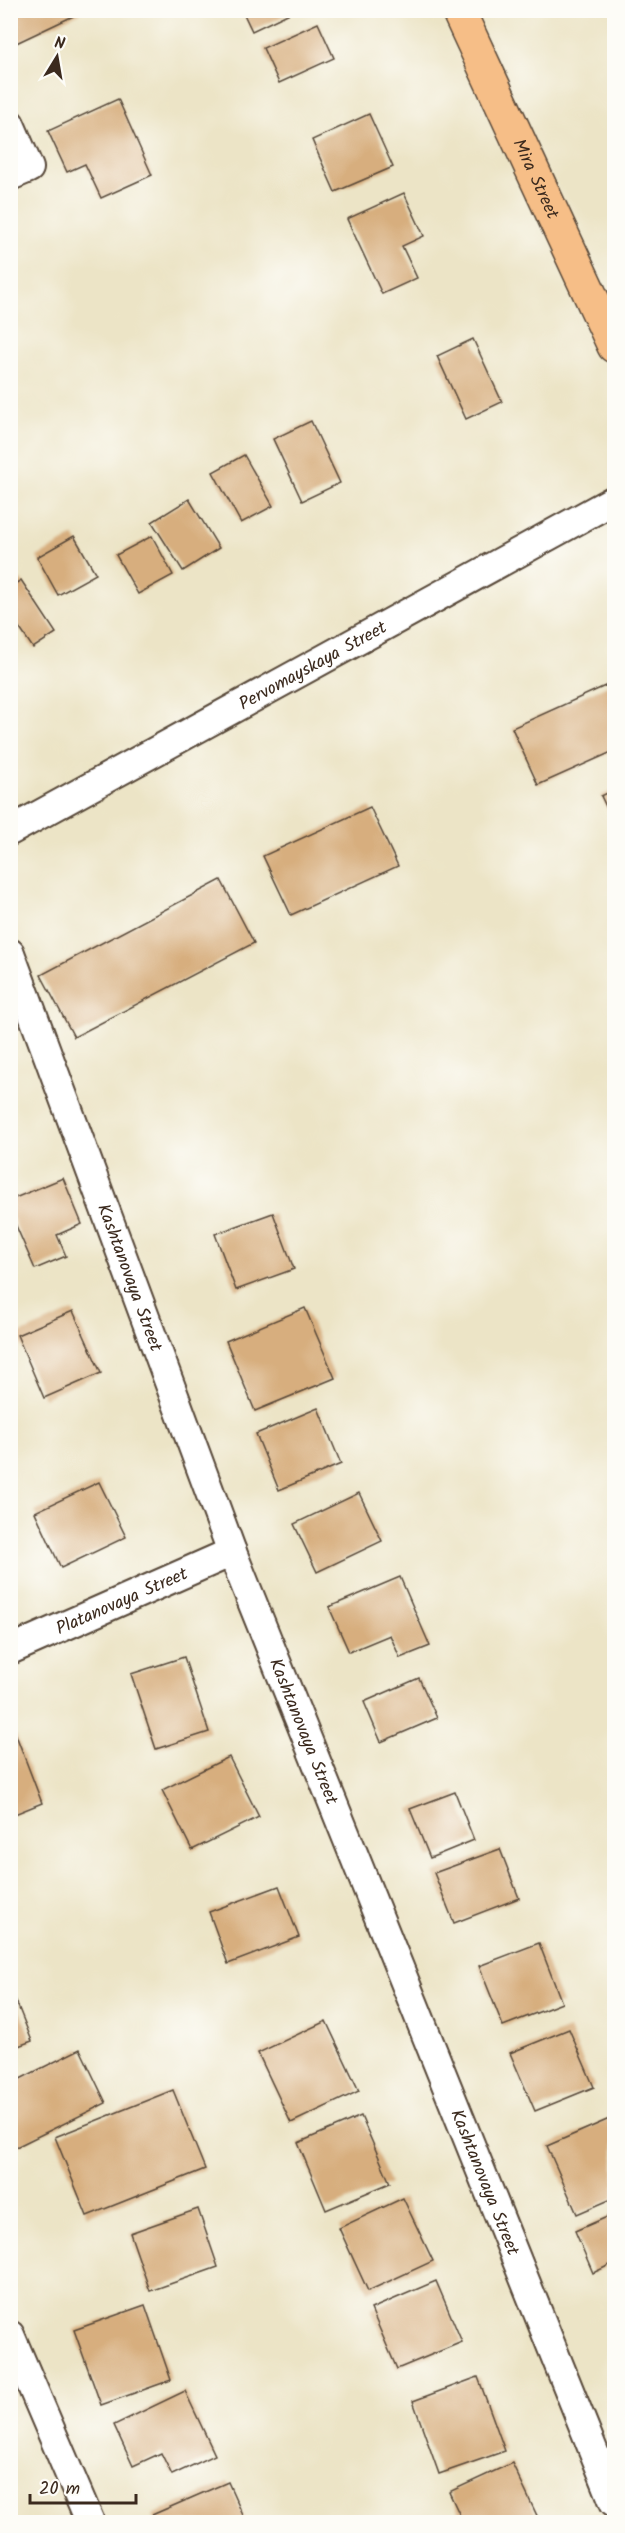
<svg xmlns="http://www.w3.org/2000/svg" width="625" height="2533" viewBox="0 0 625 2533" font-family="Kalam,sans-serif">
  <rect width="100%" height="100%" fill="#fdfcf7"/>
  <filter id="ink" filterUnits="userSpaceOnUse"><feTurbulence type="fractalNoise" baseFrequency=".0167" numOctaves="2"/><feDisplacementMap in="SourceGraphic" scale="12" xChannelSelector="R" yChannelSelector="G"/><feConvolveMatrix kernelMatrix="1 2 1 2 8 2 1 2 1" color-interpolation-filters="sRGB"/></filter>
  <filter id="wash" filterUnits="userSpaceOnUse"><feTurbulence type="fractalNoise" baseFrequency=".008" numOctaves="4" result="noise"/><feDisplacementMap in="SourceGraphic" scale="24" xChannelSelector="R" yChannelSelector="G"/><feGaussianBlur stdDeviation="1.35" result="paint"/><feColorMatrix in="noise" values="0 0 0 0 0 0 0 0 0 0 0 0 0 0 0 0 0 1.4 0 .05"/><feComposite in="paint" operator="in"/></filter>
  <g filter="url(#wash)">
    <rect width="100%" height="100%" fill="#ece4c6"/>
    <g id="blocks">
      <g fill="#d7ae7e">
        <polygon points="10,10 86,10 10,46"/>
        <polygon points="242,10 296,10 252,31"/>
        <polygon points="318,23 334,58 279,83 263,48"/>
        <polygon points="118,99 152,175 101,198 85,164 67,172 48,131"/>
        <polygon points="369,114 393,167 335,192 312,140"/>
        <polygon points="404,193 424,236 402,246 417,278 382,294 347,219"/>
        <polygon points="473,339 502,402 466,419 437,356"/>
        <polygon points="311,421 340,483 302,501 273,439"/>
        <polygon points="244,455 273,506 241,523 213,472"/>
        <polygon points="189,499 219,548 183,571 152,522"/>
        <polygon points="74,536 96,574 58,595 37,557"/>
        <polygon points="152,536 173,575 138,594 116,555"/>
        <polygon points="21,580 56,633 33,648 10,614 10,587"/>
        <polygon points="614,682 614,751 538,785 512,728"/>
        <polygon points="614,790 614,823 601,796"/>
        <polygon points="370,807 398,866 291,915 263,856"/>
        <polygon points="221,880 254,943 74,1037 41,975"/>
        <polygon points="63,1178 82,1224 57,1235 66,1256 35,1269 10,1212 10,1200"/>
        <polygon points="273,1213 294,1269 236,1290 215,1234"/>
        <polygon points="305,1308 335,1378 255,1411 226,1341"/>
        <polygon points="73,1311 101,1373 44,1398 17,1335"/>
        <polygon points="318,1408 341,1464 279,1490 256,1434"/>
        <polygon points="99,1482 126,1537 61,1568 35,1512"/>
        <polygon points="359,1493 382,1541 317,1572 294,1524"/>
        <polygon points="400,1577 430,1646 400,1658 390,1635 349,1652 329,1607"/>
        <polygon points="184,1657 209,1732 156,1749 131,1674"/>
        <polygon points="419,1678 437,1718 381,1742 364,1702"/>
        <polygon points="16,1735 42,1803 10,1816 10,1737"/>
        <polygon points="229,1757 259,1817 192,1850 162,1790"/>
        <polygon points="455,1792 474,1840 430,1858 410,1809"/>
        <polygon points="500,1849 519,1898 454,1923 434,1873"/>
        <polygon points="279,1886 299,1937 228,1964 209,1912"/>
        <polygon points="539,1943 562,2003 503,2026 479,1966"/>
        <polygon points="10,1986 32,2041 10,2049"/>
        <polygon points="326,2021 359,2091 291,2123 258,2053"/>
        <polygon points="569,2029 594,2087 535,2111 510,2053"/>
        <polygon points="80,2049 106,2103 10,2150 10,2084"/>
        <polygon points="173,2090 205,2169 87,2216 55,2137"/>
        <polygon points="361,2116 390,2183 326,2210 298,2143"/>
        <polygon points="614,2117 614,2198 577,2214 547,2146"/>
        <polygon points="403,2198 433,2261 368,2291 339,2228"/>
        <polygon points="198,2209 218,2267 150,2291 130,2233"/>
        <polygon points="614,2214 614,2263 593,2273 575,2231"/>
        <polygon points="436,2281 462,2342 397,2369 371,2309"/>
        <polygon points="145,2305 171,2380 101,2405 74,2330"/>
        <polygon points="478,2377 505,2451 439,2474 413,2401"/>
        <polygon points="185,2391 215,2455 172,2475 161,2453 133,2466 114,2425"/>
        <polygon points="512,2463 540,2522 463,2522 449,2492"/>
        <polygon points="228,2482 246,2522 155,2522 152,2515"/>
      </g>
    </g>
  </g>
  <g filter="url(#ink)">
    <use href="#blocks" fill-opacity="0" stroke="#564637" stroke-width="1.5"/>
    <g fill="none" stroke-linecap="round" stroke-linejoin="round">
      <g stroke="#564637" stroke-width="32">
        <g id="minor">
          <polyline points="10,124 29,168 10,176"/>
          <path id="s1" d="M10,831L614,500"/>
          <path id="s2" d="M10,953L232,1552L614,2502"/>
          <path id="s3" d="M10,1650L232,1552"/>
          <polyline points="10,2335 90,2522"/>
        </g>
      </g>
      <g stroke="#564637" stroke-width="36">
        <g id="primary">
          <path id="s4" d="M458,10L614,346"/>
        </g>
      </g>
      <use href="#minor" stroke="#fff" stroke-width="28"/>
      <use href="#primary" stroke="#f6be87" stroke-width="33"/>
    </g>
  </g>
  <g text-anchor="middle" stroke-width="6" stroke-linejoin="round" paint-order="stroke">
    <g font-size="18" fill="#3b2a1e" stroke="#fdfcf7">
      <text dy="6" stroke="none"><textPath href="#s4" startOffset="186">Mira Street</textPath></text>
      <text dy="6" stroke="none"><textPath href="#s1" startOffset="345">Pervomayskaya Street</textPath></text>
      <text dy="6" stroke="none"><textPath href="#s2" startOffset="346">Kashtanovaya Street</textPath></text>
      <text dy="6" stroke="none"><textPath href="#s3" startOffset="122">Platanovaya Street</textPath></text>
      <text dy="6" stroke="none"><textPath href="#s2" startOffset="832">Kashtanovaya Street</textPath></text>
      <text dy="6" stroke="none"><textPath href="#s2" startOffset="1318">Kashtanovaya Street</textPath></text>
    </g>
  </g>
  <rect width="625" height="2533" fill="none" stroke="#fdfcf7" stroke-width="36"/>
  <g transform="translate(57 57) rotate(11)" stroke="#fdfcf7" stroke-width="4.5" paint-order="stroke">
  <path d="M0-4.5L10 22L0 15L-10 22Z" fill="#3b2a1e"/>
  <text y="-9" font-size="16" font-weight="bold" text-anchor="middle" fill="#3b2a1e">N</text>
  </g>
  <path d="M30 2494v9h106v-9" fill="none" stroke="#3b2a1e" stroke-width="3"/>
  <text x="39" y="2494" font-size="18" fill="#3b2a1e" stroke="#fdfcf7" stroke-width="4.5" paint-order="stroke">20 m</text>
</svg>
